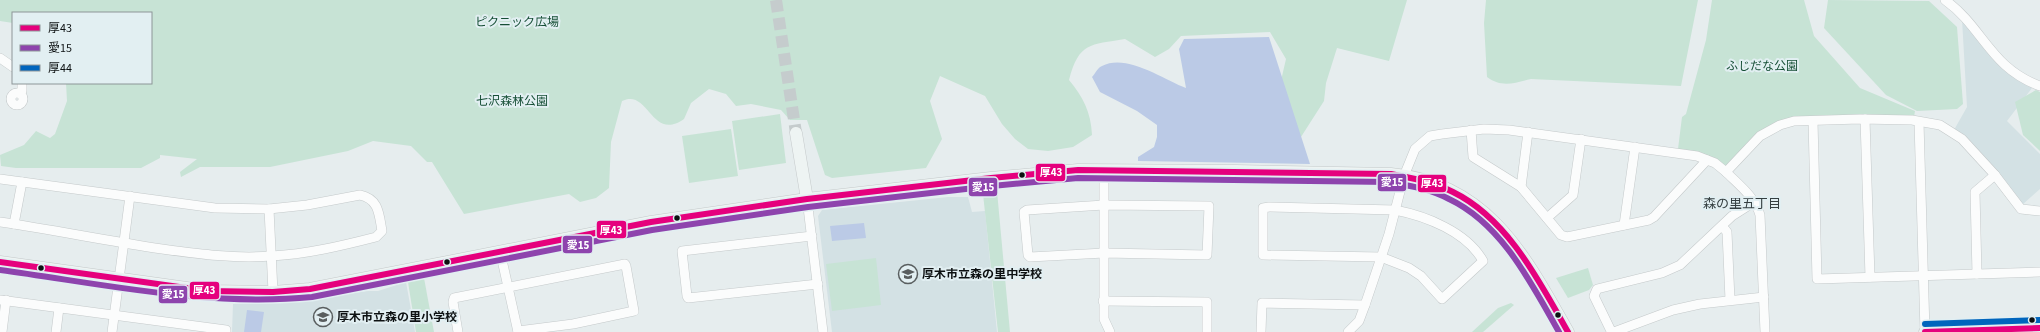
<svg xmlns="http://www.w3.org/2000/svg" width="2040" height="332" viewBox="0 0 2040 332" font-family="'Source Sans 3','Noto Sans JP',sans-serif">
  <rect width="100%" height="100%" fill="#e6edee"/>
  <g fill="#d3e1e4">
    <polygon points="1962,19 1998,63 2012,76 2032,88 2007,121 2040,154 2040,189 2022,205 1991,164 1964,136 1954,130 1967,107"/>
    <polygon points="948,197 968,197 972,212 985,211 997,332 832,332 818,216 822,210"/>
    <polygon points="406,282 415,332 232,332 233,304 286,303 368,291 378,291"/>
  </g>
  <g fill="#c7e3d5">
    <path d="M0,0H1407L1389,61L1337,48L1326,83L1324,101L1292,151L1192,96L1280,85L1286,59L1270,32L1181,36L1169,49L1155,57L1125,39C1090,45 1079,42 1069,80C1083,97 1091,112 1092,135L1073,147L1048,151L1028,149L1015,139L1002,124L985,96L940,76L930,101L942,139L926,168L832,178L825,175L807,120H790L781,110L751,104L736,106L726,94L709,89L691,103L684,119C651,142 649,88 622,101L611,142L609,188L596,198L580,202L569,194L464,214L432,162H427L411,146L373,141L348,151L270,167H200L181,177L180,172L197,159L160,155V158L141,168H16L1,166L0,155L24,145L36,131L50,138L55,134L67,101L66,83H151V13H13V23L0,21Z"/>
    <path d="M1486,0H1698L1681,86L1531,79C1514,83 1502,88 1487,77L1484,23Z"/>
    <polygon points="1712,0 1804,0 1814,36 1860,88 1915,111 1914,117 1787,121 1725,167 1701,153 1678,149 1682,117 1686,114 1706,40"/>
    <polygon points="1828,0 1929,1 1957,27 1963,104 1957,109 1917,111 1886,95 1824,28"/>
    <polygon points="2036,90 2040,92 2040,151 2023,135 2015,102"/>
    <polygon points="780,114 786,163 739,170 732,121"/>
    <polygon points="731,129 738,176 689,183 682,136"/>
    <polygon points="997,191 1010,332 998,332 983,194"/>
    <polygon points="876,258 881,305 832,311 826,264"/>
    <polygon points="1588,268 1593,285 1589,290 1568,298 1556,278"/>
    <polygon points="424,278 434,332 416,332 408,282"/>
    <polygon points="1511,303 1514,305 1483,332 1472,332 1498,308"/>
  </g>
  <g fill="#bbcae6">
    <path d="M1269,37L1310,164L1138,161V157L1154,147L1157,137V125L1137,111L1100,92L1092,77C1095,74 1098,67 1102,66C1126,53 1163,79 1186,88L1179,49L1184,39Z"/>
    <polygon points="864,223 866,238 832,241 830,226"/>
    <polygon points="247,310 264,312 261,332 244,332"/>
  </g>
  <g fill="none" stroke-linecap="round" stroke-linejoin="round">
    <polyline stroke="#c5cccd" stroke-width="12" stroke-dasharray="12 6" stroke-linecap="butt" points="776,0 796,133"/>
    <g stroke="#c4c9ca" stroke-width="10">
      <g id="street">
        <path d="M1945,0C1983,27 1990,68 2040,86"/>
        <polyline points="0,58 13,67"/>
        <circle cx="17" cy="99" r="6"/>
        <polyline points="19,93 22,91 22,83"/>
        <polyline points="1865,119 1870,277"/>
        <polyline points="1813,121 1817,279 2040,272"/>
        <polyline points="1919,122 1925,332"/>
        <polyline points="1471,130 1473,157 1521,187 1561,235 1567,237 1649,220 1654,217 1707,160"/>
        <polyline points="1104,170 1104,319 1110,332"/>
        <path d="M0,179L215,208L269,209L307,205L360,195C379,199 379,214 382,231L376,237C341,246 307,254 272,256C235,259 199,254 162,249C108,241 54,230 0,222"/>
        <polyline points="1521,187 1528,132"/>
        <polyline points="807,199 823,332"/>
        <polyline points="1754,202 1732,216 1680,265 1662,273 1597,289 1594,296 1611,331 1614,332 1673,310 1700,304 1764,297"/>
        <polygon points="1104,205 1209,206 1207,255 1104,253 1030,257 1028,255 1024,212 1027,210"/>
        <path d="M1269,207L1395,210C1426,216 1467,232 1483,261L1442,299L1421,276L1409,268L1381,257L1263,255V208Z"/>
        <polyline points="269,209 273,292"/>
        <polyline points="1547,218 1573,195 1581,139"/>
        <polyline points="14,224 22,182"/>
        <polyline points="1624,225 1635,147"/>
        <polyline points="1722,226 1727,232 1730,300"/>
        <polyline points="812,236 682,251 687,296 688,298 818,284"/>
        <polyline points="500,251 518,332"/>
        <polyline points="1977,274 1975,192 1995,175"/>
        <polyline points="0,300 226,330 226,332"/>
        <polyline points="1103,301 1207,302 1207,332"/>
        <polyline points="2,332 6,300"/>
        <polyline points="56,332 59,308"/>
        <polyline points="112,332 130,196"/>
        <polyline points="458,332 453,302 454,298 625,264 626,266 634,311 573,324 518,331"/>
        <polyline points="1261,332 1262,303 1365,305"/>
        <polyline points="1348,332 1359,321 1365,305 1389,234 1404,176 1415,149 1430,136 1442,134 1484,129 1509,130 1697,156 1715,163 1726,172"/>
        <path d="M1765,332L1760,215C1755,197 1739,185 1726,172L1760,136L1780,125L1794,121L1860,119L1912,120L1940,125L1962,139L1995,175L2021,209L2040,211"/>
      </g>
    </g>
    <g stroke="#c4c9ca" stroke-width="13">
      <g id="secondary">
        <polyline points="796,133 807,199"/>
        <path d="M0,262L208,291L273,292L310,289L651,222L807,199L991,178L1078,170L1236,171L1391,174C1488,183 1525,256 1568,332"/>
        <polyline points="1925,332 2040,328"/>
      </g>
    </g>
    <use href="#street" stroke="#fbfcfc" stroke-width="9"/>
    <use href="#secondary" stroke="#eef4f3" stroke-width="12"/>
    <g stroke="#e2eff2" stroke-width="9">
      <g id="bus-1">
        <path d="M0,262L208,291L273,292L310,289L651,222L807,199L991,178L1078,170L1391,174C1412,178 1433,182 1453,192C1508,219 1539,281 1568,332"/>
        <polyline points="1925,332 2040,328"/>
      </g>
    </g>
    <g stroke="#e2eff2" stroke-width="9">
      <path id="bus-2" d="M0,270C103,284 207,307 312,297L652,230L808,207L992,186L1078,178L1390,182C1411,186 1430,189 1449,199C1502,224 1531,283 1559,332"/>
    </g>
    <g stroke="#e2eff2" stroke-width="9">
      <polyline id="bus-3" points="1925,324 2040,320"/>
    </g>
    <use href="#bus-1" stroke="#e5007d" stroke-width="6"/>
    <use href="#bus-2" stroke="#8e44ad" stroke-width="6"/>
    <use href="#bus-3" stroke="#0065bd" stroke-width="6"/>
  </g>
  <defs>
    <g id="school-ring" transform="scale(1)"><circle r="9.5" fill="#e2eff2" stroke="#595e5f" stroke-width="1.5"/><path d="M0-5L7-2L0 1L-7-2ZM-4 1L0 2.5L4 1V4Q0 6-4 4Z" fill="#595e5f"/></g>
  </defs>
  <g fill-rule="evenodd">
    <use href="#school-ring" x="908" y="274"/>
    <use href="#school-ring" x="323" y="317"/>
  </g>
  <g fill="#0d1112" stroke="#e2eff2" stroke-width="1.5">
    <circle cx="1022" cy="175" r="3.5"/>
    <circle cx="677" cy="218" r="3.5"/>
    <circle cx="447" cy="262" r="3.5"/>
    <circle cx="41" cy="268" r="3.5"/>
    <circle cx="1558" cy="315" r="3.5"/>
    <circle cx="2032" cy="320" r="3.5"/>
  </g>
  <g text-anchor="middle" stroke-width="4" stroke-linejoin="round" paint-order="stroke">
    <g font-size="12" fill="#164f36" stroke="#e2eff2">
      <text x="517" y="26">ピクニック広場</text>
      <text x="1762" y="70">ふじだな公園</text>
      <text x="512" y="105">七沢森林公園</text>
    </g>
    <g font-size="12" font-weight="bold" fill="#0d1112" stroke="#e2eff2" text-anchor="start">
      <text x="922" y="278">厚木市立森の里中学校</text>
      <text x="337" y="321">厚木市立森の里小学校</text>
    </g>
    <g font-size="13" fill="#353f41" stroke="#e2eff2">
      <text x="1742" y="208">森の里五丁目</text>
    </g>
  </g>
  <g stroke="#e2eff2" stroke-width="1.5">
    <rect x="1035" y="163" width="31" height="19" rx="4" fill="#e5007d"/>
    <rect x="1377" y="173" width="30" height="19" rx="4" fill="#8e44ad"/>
    <rect x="1417" y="174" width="30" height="19" rx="4" fill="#e5007d"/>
    <rect x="968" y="177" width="30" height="20" rx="4" fill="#8e44ad"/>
    <rect x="596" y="220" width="31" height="19" rx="4" fill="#e5007d"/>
    <rect x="562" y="235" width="31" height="19" rx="4" fill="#8e44ad"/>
    <rect x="189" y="281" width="31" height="19" rx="4" fill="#e5007d"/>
    <rect x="158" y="285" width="30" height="19" rx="4" fill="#8e44ad"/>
  </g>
  <g font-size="11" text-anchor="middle" font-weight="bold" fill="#fff">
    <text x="1051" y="176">厚43</text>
    <text x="1392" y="186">愛15</text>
    <text x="1432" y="187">厚43</text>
    <text x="983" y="191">愛15</text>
    <text x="611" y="234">厚43</text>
    <text x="578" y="249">愛15</text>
    <text x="204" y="294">厚43</text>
    <text x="173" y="298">愛15</text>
  </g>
  <rect x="12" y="12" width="140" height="72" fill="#e2eff2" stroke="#8d9698"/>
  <rect x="20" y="25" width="20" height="6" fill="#e5007d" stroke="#8d9698"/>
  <text x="48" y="32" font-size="12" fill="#0d1112">厚43</text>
  <rect x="20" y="45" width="20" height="6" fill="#8e44ad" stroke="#8d9698"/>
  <text x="48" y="52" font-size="12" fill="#0d1112">愛15</text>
  <rect x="20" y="65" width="20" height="6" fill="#0065bd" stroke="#8d9698"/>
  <text x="48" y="72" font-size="12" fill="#0d1112">厚44</text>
</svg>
